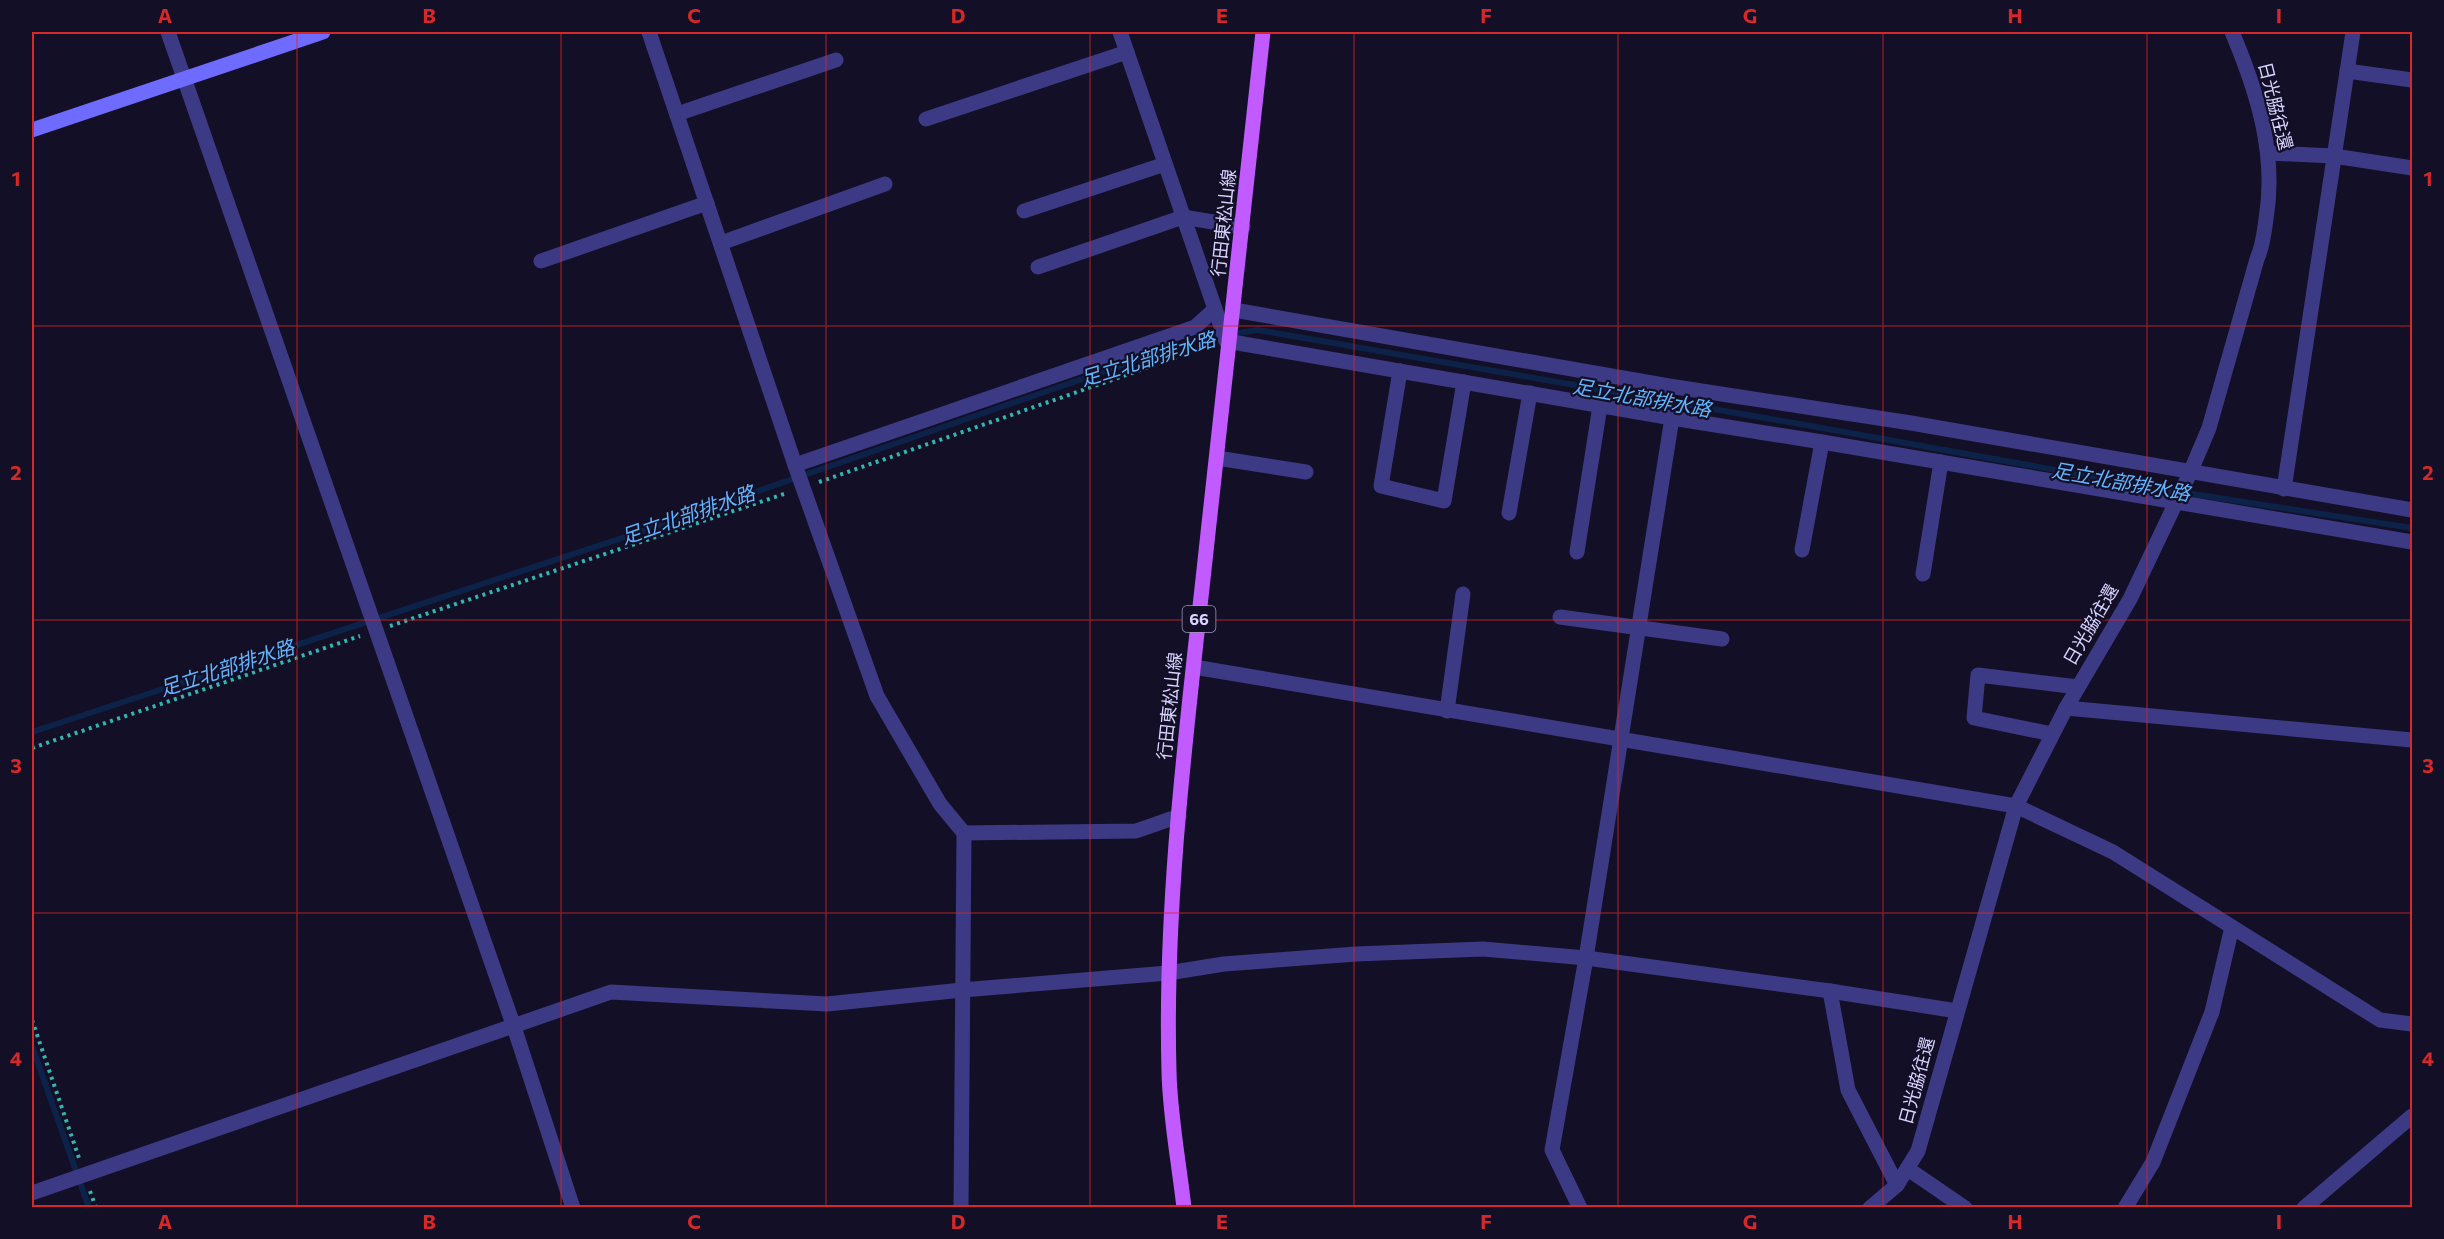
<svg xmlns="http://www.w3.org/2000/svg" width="2444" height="1239" viewBox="0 0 2444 1239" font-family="Commissioner,'Noto Sans JP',sans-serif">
  <rect width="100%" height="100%" fill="#130f26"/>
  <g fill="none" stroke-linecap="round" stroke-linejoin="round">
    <g stroke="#0c2248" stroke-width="6">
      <polyline points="32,732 625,537 1198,339 1258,330 1811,426 2167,490 2412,528"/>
      <polyline points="32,1046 89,1208"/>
    </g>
    <g stroke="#2fb8b0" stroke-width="4" stroke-dasharray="3 4.5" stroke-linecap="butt">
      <polyline points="819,482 1212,345"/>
      <polyline points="390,626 787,493"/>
      <polyline points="32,748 360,636"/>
      <polyline points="32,1020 79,1158"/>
      <polyline points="90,1191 96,1208"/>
    </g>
    <g stroke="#3d3a85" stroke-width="15">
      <polyline points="168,32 514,1027 573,1208"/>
      <polyline points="649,32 795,465 877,696 940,804 964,833 961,1208"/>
      <polyline points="1120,32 1226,341 1672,418 1822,442 2412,542"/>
      <polyline points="2347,71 2412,80"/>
      <polyline points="677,114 836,60"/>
      <polyline points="926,119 1127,52"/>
      <polyline points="2269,153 2334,156 2412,168"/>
      <polyline points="1024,211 1165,164"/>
      <polyline points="721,243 885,184"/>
      <polyline points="541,261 707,203"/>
      <polyline points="1038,267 1183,217 1243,227"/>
      <polyline points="1234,310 1669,386 1911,423 2412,510"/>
      <polyline points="1400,371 1381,486 1444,501 1464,382"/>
      <polyline points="1217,458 1306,472"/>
      <polyline points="795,465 1195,327 1215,309"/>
      <polyline points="2284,489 2353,32"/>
      <polyline points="1509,513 1530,393"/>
      <polyline points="1802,550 1822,442"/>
      <polyline points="1577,552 1600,406"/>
      <polyline points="1923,574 1941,462"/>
      <polyline points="1560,617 1722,639"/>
      <polyline points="1194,667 2016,806 2113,852 2380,1020 2412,1024"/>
      <polyline points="2066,708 2412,740"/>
      <polyline points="1447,711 1463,594"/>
      <polyline points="2052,734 1974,718 1978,675 2078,687"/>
      <polyline points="964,833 1136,831 1179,816"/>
      <polyline points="1830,991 1848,1090 1897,1185"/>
      <polyline points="1908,1169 1965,1208"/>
      <polyline points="32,1193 611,992 827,1004 962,990 1168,973 1224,964 1356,954 1483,949 1586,958 1830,991 1957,1011"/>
      <polyline points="1580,1208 1552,1150 1586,958 1672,418"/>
      <path d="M1870,1208L1897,1185L1918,1151L2016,806L2066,708L2130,599L2190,473L2209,428L2257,259C2263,246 2264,233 2266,219C2277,154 2257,91 2232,32"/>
      <polyline points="2125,1208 2153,1162 2212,1012 2232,927"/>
      <polyline points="2304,1208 2412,1116"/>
    </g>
    <polyline stroke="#6f6bff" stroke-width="15" points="32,130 323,32"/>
    <path stroke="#c25bff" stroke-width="15" d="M1184,1208C1179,1163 1170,1117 1169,1072C1164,892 1189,712 1208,533C1227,366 1245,199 1263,32"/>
  </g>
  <path fill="none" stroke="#d62828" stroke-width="1.5" stroke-opacity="0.55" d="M297,32V1208M561,32V1208M826,32V1208M1090,32V1208M1354,32V1208M1618,32V1208M1883,32V1208M2147,32V1208M32,326H2412M32,620H2412M32,913H2412"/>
  <g text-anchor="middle" stroke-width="4.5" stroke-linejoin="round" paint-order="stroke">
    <rect fill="#130f26" stroke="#9e99be" stroke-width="1.5" x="1182.5" y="606" width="33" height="26" rx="4.5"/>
    <g font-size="16" font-weight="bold" fill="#d9d4ff">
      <text x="1199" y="625">66</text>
    </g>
    <g font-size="18" fill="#d9d4ff" stroke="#130f26">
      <text transform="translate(2275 106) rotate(76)" y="6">日光脇往還</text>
      <text transform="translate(1224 223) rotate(-84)" y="6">行田東松山線</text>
      <text transform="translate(2091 625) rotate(-60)" y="6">日光脇往還</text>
      <text transform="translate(1170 706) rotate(-84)" y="6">行田東松山線</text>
      <text transform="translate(1917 1081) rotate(-75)" y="6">日光脇往還</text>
    </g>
    <g font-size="20" font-style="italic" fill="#62b6ff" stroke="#130f26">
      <text transform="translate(1148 359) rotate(-17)" y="7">足立北部排水路</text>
      <text transform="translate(1642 398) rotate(10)" y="7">足立北部排水路</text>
      <text transform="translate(2121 482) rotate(10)" y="7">足立北部排水路</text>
      <text transform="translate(688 515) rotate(-19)" y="7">足立北部排水路</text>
      <text transform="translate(227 668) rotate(-18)" y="7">足立北部排水路</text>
    </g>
  </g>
  <rect width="2444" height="1239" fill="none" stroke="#130f26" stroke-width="66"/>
  <rect x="33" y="33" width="2378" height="1173" fill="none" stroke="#d62828" stroke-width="2"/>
  <g font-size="20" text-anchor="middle" font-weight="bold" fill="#d62828">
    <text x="165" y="23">A</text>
    <text x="429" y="23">B</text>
    <text x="694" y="23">C</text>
    <text x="958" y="23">D</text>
    <text x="1222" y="23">E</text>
    <text x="1486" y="23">F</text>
    <text x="1750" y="23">G</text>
    <text x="2015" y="23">H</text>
    <text x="2279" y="23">I</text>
    <text x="16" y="186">1</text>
    <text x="2428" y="186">1</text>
    <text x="16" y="480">2</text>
    <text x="2428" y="480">2</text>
    <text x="16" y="773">3</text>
    <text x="2428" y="773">3</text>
    <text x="16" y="1066">4</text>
    <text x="2428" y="1066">4</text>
    <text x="165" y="1229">A</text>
    <text x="429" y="1229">B</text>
    <text x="694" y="1229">C</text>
    <text x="958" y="1229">D</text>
    <text x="1222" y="1229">E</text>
    <text x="1486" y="1229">F</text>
    <text x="1750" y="1229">G</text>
    <text x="2015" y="1229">H</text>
    <text x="2279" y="1229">I</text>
  </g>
</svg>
